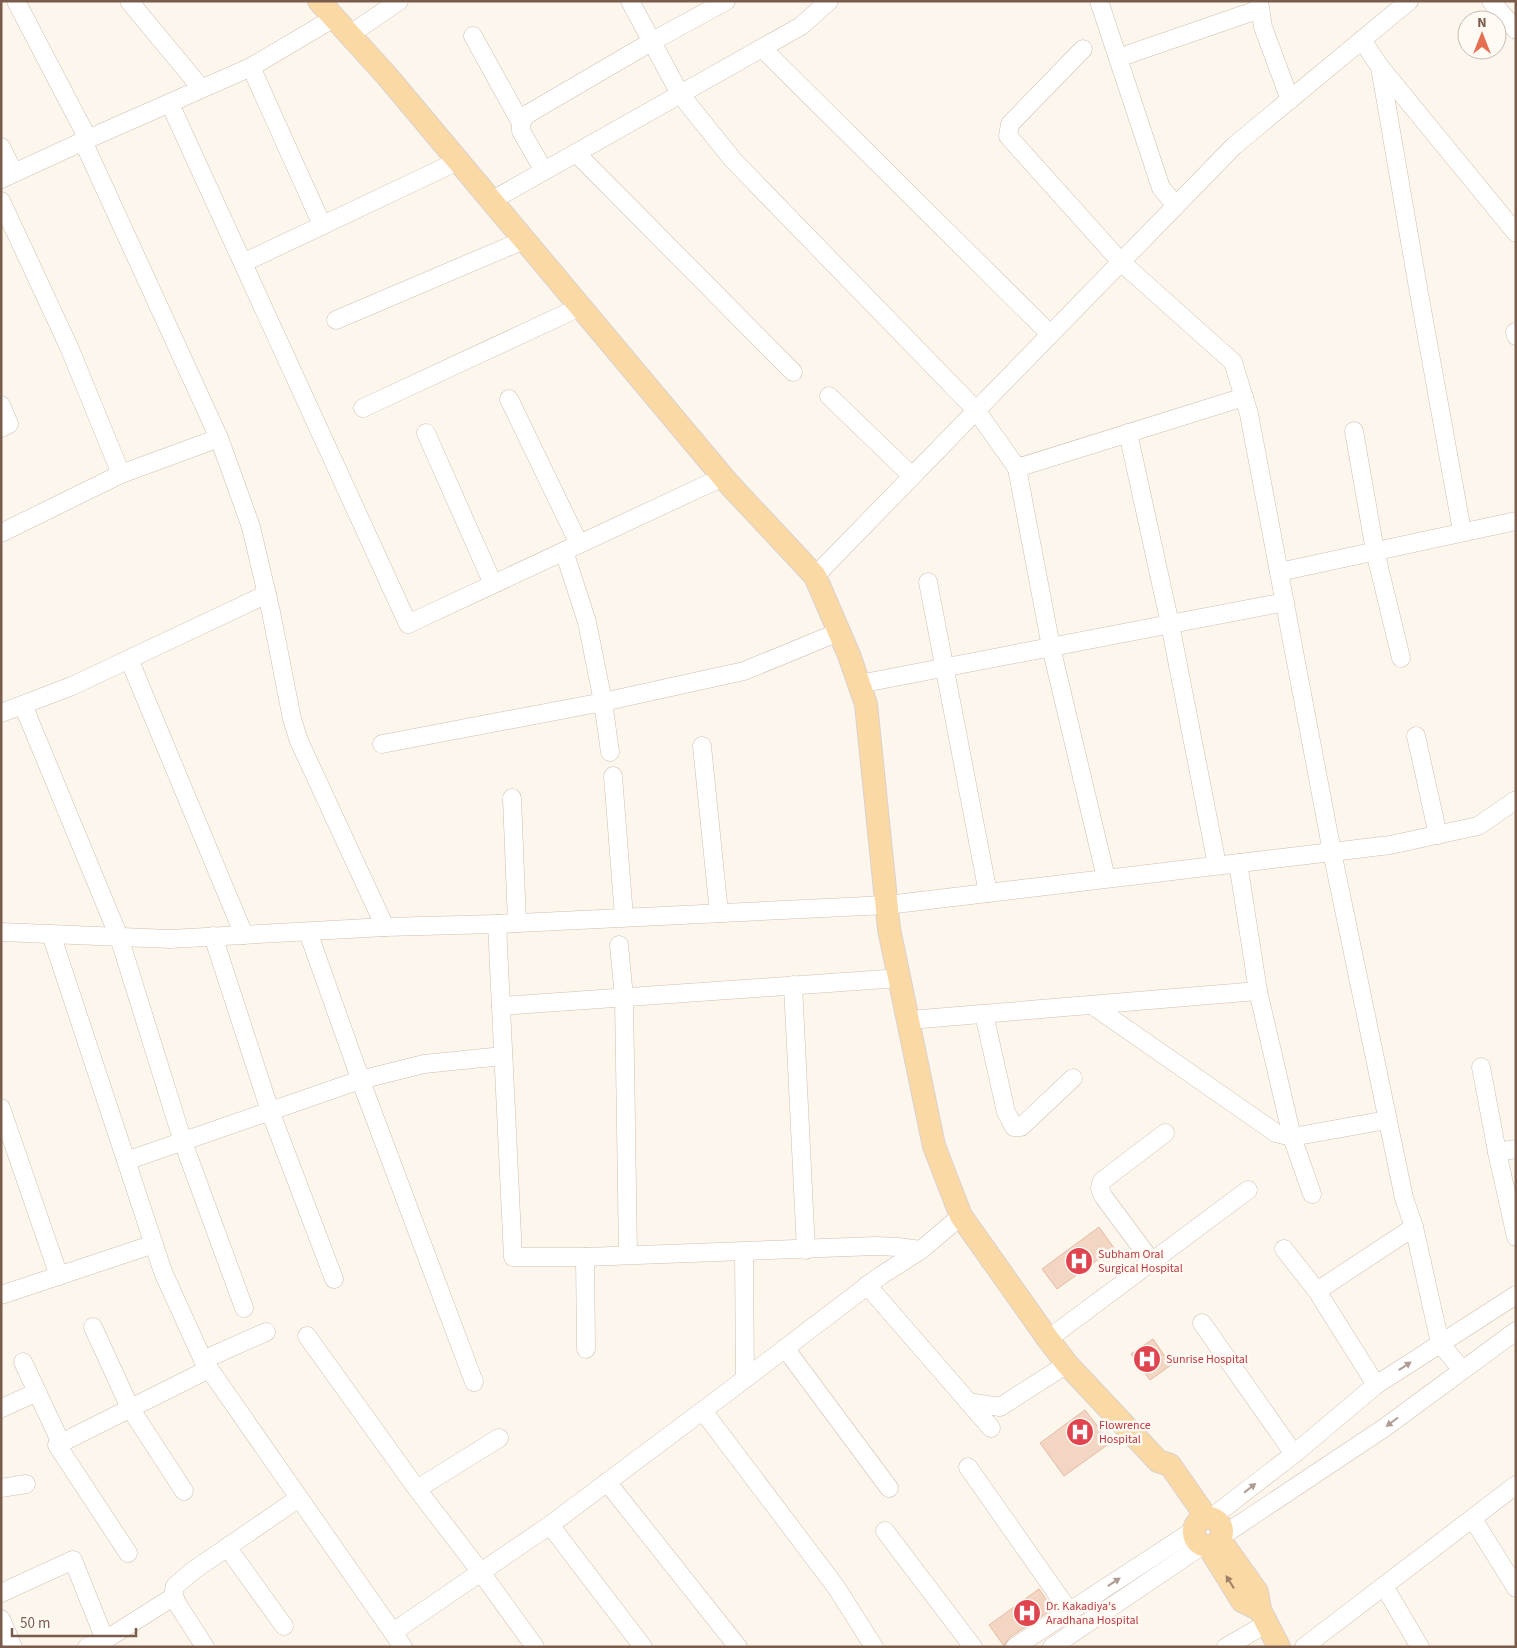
<svg xmlns="http://www.w3.org/2000/svg" width="1517" height="1648" viewBox="0 0 1517 1648" font-family="'Source Sans 3',sans-serif">
  <rect width="100%" height="100%" fill="#fdf6ec"/>
  <g fill="#f3d5c3" stroke="#e6bba3">
    <polygon points="1099,1227 1114,1248 1057,1289 1042,1269"/>
    <polygon points="1153,1339 1171,1365 1150,1380 1131,1354"/>
    <polygon points="1085,1410 1110,1443 1064,1476 1040,1443"/>
    <polygon points="1039,1589 1053,1609 1009,1638 1004,1646 989,1625"/>
  </g>
  <g fill="none" stroke-linecap="round" stroke-linejoin="round">
    <g stroke="#d1beb0" stroke-width="19">
      <g id="minor">
        <polyline points="16,1 88,139"/>
        <polyline points="129,1 201,88"/>
        <polyline points="630,1 680,94 733,160 976,410 1017,468 1244,397"/>
        <polyline points="1099,1 1161,188 1176,205"/>
        <polyline points="1259,1 1263,27 1290,100"/>
        <polyline points="1491,1 1516,30"/>
        <polyline points="349,35 399,1"/>
        <polyline points="473,36 521,123"/>
        <polyline points="1362,40 1380,67 1516,233"/>
        <polyline points="762,48 1050,334"/>
        <polyline points="1083,49 1010,124 1008,136 1121,262 1233,362 1249,414 1332,852 1404,1198 1414,1227 1440,1343 1462,1370"/>
        <polyline points="1118,58 1260,9"/>
        <polyline points="251,67 322,225"/>
        <polyline points="1380,67 1417,282 1462,531"/>
        <polyline points="170,104 408,624 723,477"/>
        <polyline points="83,141 219,438 236,485 251,527 271,612 292,719 299,741 385,927"/>
        <polyline points="1,147 14,173"/>
        <polyline points="576,153 793,372"/>
        <polyline points="544,171 521,131 521,123 526,115 651,42 726,1"/>
        <polyline points="1,179 88,139 251,67 334,18"/>
        <polyline points="1,201 69,347 121,474"/>
        <polyline points="491,201 801,26 829,1"/>
        <polyline points="243,263 458,161"/>
        <polyline points="336,320 524,240"/>
        <polyline points="1515,332 1516,336"/>
        <polyline points="829,396 912,476"/>
        <polyline points="509,399 579,544"/>
        <polyline points="1,405 9,424 1,428"/>
        <polyline points="363,408 580,307"/>
        <polyline points="1354,431 1375,551 1401,658"/>
        <polyline points="426,433 493,584"/>
        <polyline points="1128,433 1170,624 1217,865"/>
        <polyline points="1017,468 1051,647 1106,878"/>
        <polyline points="1,533 121,474 219,438"/>
        <polyline points="564,551 587,622 603,702 744,671 839,632"/>
        <polyline points="1279,572 1516,521"/>
        <polyline points="815,576 1234,146 1409,1"/>
        <polyline points="928,582 988,893"/>
        <polyline points="129,659 244,935"/>
        <polyline points="859,684 1285,602"/>
        <polyline points="23,705 119,937 183,1142 244,1308"/>
        <polyline points="1,713 72,686 267,594"/>
        <polyline points="1416,736 1438,835"/>
        <polyline points="382,744 603,702 610,752"/>
        <polyline points="702,746 719,913"/>
        <polyline points="613,776 624,917"/>
        <polyline points="512,798 517,923"/>
        <polyline points="1238,863 1258,991 1292,1137 1312,1194"/>
        <polyline points="497,924 513,1257 585,1257 876,1246 898,1247 921,1250"/>
        <polyline points="1,932 170,939 385,927 497,924 887,905 1390,845 1478,826 1516,800"/>
        <polyline points="308,932 365,1092 474,1382"/>
        <polyline points="51,934 163,1272 203,1360 403,1647"/>
        <polyline points="213,936 270,1111 334,1279"/>
        <polyline points="619,945 624,997 628,1255"/>
        <polyline points="793,985 806,1250"/>
        <polyline points="1092,1005 1276,1133 1292,1137 1387,1120"/>
        <polyline points="501,1006 900,978"/>
        <polyline points="984,1014 1006,1112 1014,1127 1021,1127 1073,1078"/>
        <polyline points="909,1020 1258,991"/>
        <polyline points="1481,1067 1497,1152 1516,1237"/>
        <polyline points="1,1108 59,1276"/>
        <polyline points="1497,1152 1516,1149"/>
        <polyline points="126,1161 360,1080 424,1064 503,1056"/>
        <polyline points="1284,1249 1317,1291"/>
        <polyline points="744,1252 745,1379"/>
        <polyline points="585,1257 586,1349"/>
        <polyline points="1152,1262 1103,1196 1100,1188 1102,1181 1165,1133"/>
        <polyline points="867,1285 991,1428"/>
        <polyline points="1,1295 154,1244"/>
        <polyline points="1202,1323 1294,1454"/>
        <polyline points="93,1327 130,1408 184,1491"/>
        <polyline points="307,1336 417,1489 480,1571 535,1647"/>
        <polyline points="1048,1339 1248,1190"/>
        <polyline points="785,1348 889,1488"/>
        <polyline points="203,1360 266,1332"/>
        <polyline points="23,1362 61,1443"/>
        <polyline points="1376,1385 1317,1291 1414,1227"/>
        <polyline points="968,1402 1000,1407 1067,1364"/>
        <polyline points="2,1408 37,1392"/>
        <polyline points="703,1411 836,1587 874,1647"/>
        <polyline points="968,1467 1069,1611"/>
        <polyline points="607,1482 738,1647"/>
        <polyline points="1,1488 26,1484"/>
        <polyline points="417,1489 499,1438"/>
        <polyline points="1211,1518 1294,1454 1376,1385 1516,1295"/>
        <polyline points="1473,1519 1516,1588"/>
        <polyline points="550,1525 643,1647"/>
        <polyline points="885,1531 973,1647"/>
        <polyline points="1222,1536 1384,1428 1516,1331"/>
        <polyline points="227,1547 284,1626"/>
        <polyline points="128,1553 57,1445 209,1369"/>
        <polyline points="1384,1586 1420,1647"/>
        <polyline points="1,1593 73,1560 105,1640 87,1647"/>
        <polyline points="1,1619 13,1647"/>
        <polyline points="393,1632 550,1525 729,1391 880,1276 921,1250 961,1216"/>
        <polyline points="105,1640 173,1597 175,1598"/>
        <polyline points="205,1647 173,1597 175,1586 194,1570 299,1498"/>
        <polyline points="1015,1647 1194,1530"/>
        <polyline points="1052,1647 1203,1545"/>
        <polyline points="1226,1647 1266,1624"/>
        <polyline points="1304,1647 1516,1485"/>
      </g>
    </g>
    <g stroke="#dad1cd" stroke-width="24">
      <g id="major">
        <polyline points="319,1 387,76 728,483 815,576 849,655 866,704 889,929 934,1146 961,1216 1048,1339 1067,1364 1158,1461 1170,1465 1207,1518"/>
        <circle cx="1208" cy="1532" r="14"/>
        <polyline points="1220,1540 1257,1592 1260,1610 1279,1647"/>
        <polyline points="1210,1549 1242,1601 1260,1610"/>
      </g>
    </g>
    <use href="#minor" stroke="#fff" stroke-width="18"/>
    <use href="#major" stroke="#fbd9a5" stroke-width="22"/>
  </g>
  <defs><path id="oneway-solid" d="M-6-.8H1V-3.2L6.5 0L1 3.2V.8H-6Z" transform="scale(1.25)"/></defs>
  <g fill="#af9d94">
    <use href="#oneway-solid" transform="translate(1405 1366) rotate(-33)"/>
    <use href="#oneway-solid" transform="translate(1392 1422) rotate(143)"/>
    <use href="#oneway-solid" transform="translate(1250 1488) rotate(-38)"/>
    <use href="#oneway-solid" transform="translate(1114 1582) rotate(-33)"/>
  </g>
  <use fill="#a18267" href="#oneway-solid" transform="translate(1230 1582) rotate(-122)"/>
  <defs>
    <g id="hospital-disc" transform="scale(1.4375)"><circle r="9.5" fill="#e0444e" stroke="#fffaf3"/><path d="M-5-5h3v3.5h4V-5h3V5h-3V1.5h-4V5h-3Z" fill="#fff"/></g>
  </defs>
  <g fill-rule="evenodd">
    <use href="#hospital-disc" x="1079" y="1261"/>
    <use href="#hospital-disc" x="1147" y="1359"/>
    <use href="#hospital-disc" x="1080" y="1432"/>
    <use href="#hospital-disc" x="1027" y="1613"/>
  </g>
  <g text-anchor="middle" stroke-width="5" stroke-linejoin="round" paint-order="stroke">
    <g font-size="12" fill="#be3a42" stroke="#fffaf3" text-anchor="start">
      <text x="1098" y="1258">Subham Oral<tspan x="1098" dy="14">Surgical Hospital</tspan></text>
      <text x="1166" y="1363">Sunrise Hospital</text>
      <text x="1099" y="1429">Flowrence<tspan x="1099" dy="14">Hospital</tspan></text>
      <text x="1046" y="1610">Dr. Kakadiya's<tspan x="1046" dy="14">Aradhana Hospital</tspan></text>
    </g>
  </g>
  <rect width="1517" height="1648" fill="none" stroke="#7a5c4d" stroke-width="5"/>
  <g transform="translate(1482 35)"><circle r="24" fill="#fffaf3" stroke="#cabbb1"/>
  <path d="M0-4L9 19L0 12L-9 19Z" fill="#e76f51"/>
  <text y="-8" font-size="14" font-weight="bold" text-anchor="middle" fill="#7a5c4d">N</text>
  </g>
  <path d="M12 1628v8h124v-8" fill="none" stroke="#7a5c4d" stroke-width="2.5"/>
  <text x="20" y="1628" font-size="15" fill="#7a5c4d" stroke="#fffaf3" stroke-width="4" paint-order="stroke">50 m</text>
</svg>
